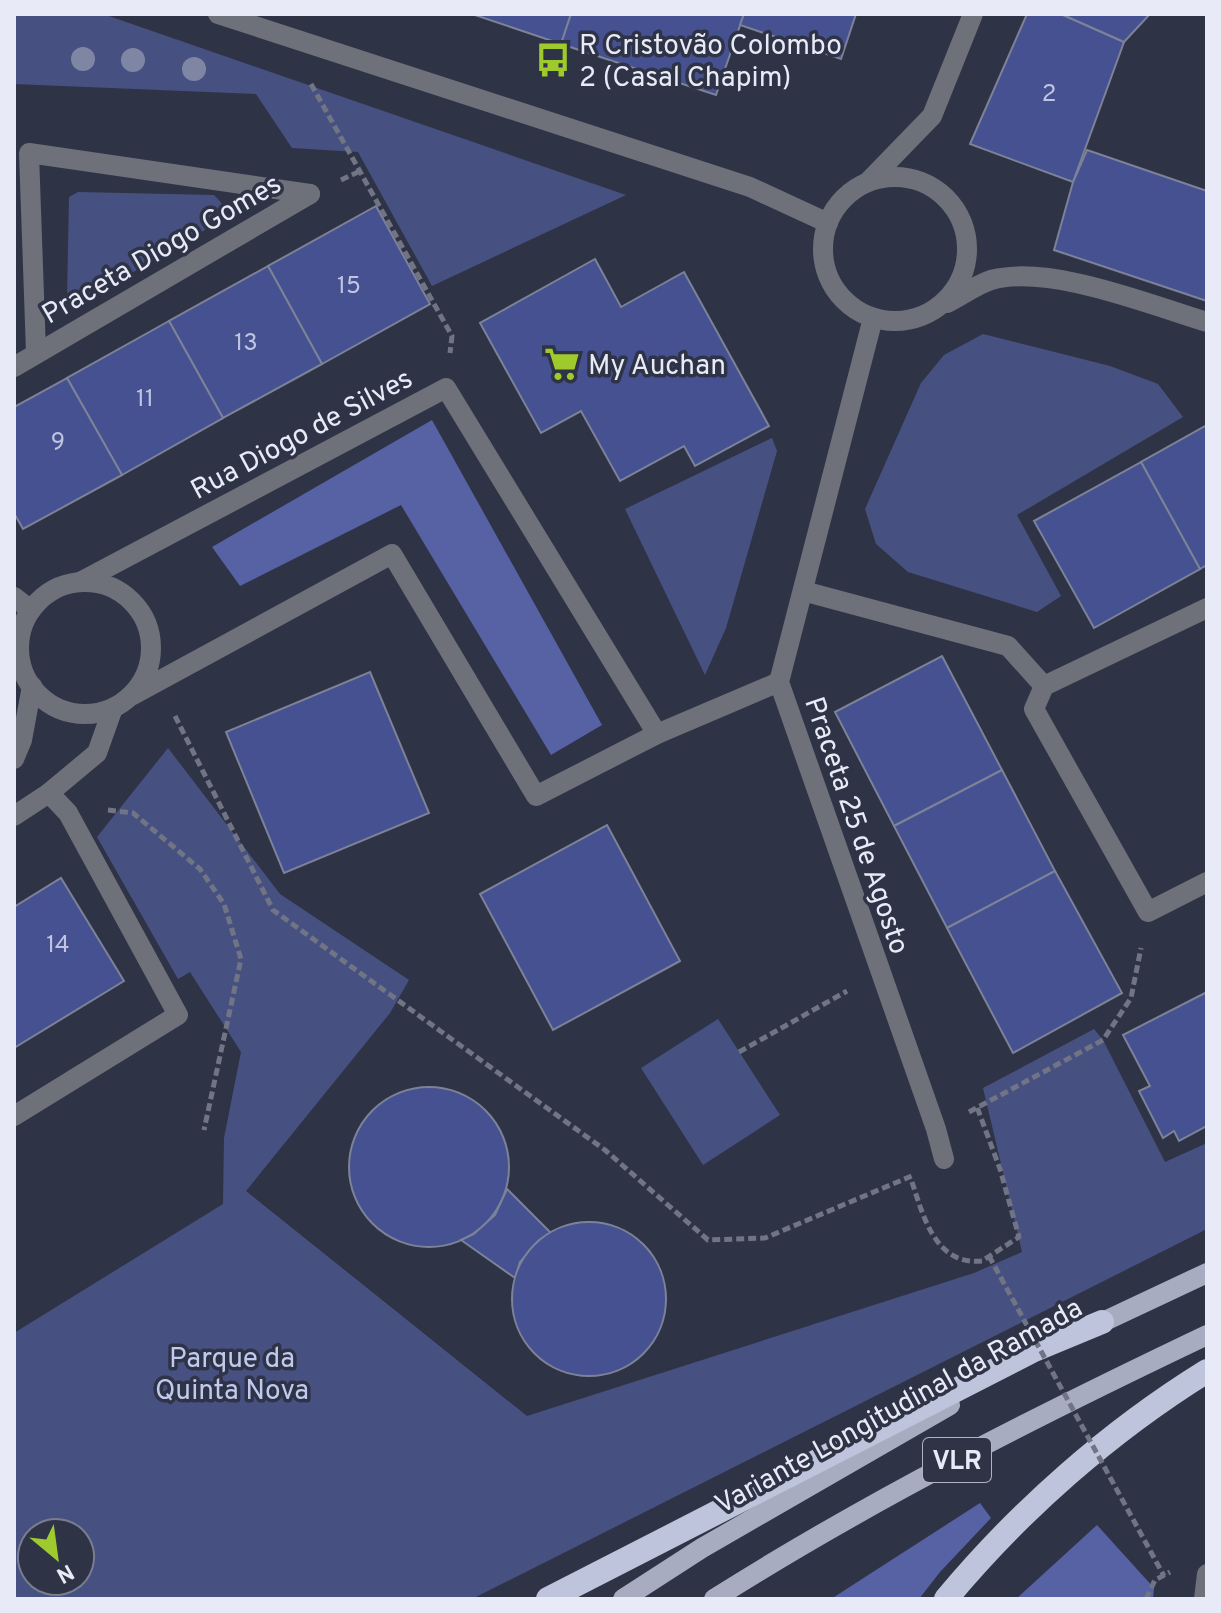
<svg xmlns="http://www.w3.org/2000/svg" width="1221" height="1613" viewBox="0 0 1221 1613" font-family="Overpass,sans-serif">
  <rect width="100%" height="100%" fill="#2f3346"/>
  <g fill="#475181" fill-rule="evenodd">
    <polygon points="14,14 103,14 626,195 432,286 358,152 292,148 256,94 14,84"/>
    <polygon points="78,192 214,195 226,208 220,221 79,304 67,298 69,197"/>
    <polygon points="983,334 1110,366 1158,384 1183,417 1017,515 1061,596 1037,612 908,572 876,544 865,509 921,383 944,355"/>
    <polygon points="772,438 777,451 726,628 705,675 625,509"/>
    <path d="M168,748L280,894L409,980L390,1013L246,1191L527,1416L974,1273L1022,1252L983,1088L1094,1029L1103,1040L1165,1162L1207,1143V1229L472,1599H14V1333L223,1204L224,1138L241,1052L190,972L178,979L97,837ZM32,1533H80V1581H32Z"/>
    <polygon points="718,1019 780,1115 703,1165 641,1068"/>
  </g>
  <g fill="#5662a3">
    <polygon points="432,420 602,725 551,755 401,505 240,586 212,547"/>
    <polygon points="980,1503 991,1518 940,1572 919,1599 831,1599"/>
    <polygon points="1097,1525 1154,1588 1153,1599 1016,1599"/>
  </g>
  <g fill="#465191" stroke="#7c8297" stroke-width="2">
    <polygon points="472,14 571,14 561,44"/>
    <polygon points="571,14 744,14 716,95 561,44"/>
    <polygon points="744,14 856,14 841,59 740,25"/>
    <polygon points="1027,14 1061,14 1124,42 1073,182 970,144"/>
    <polygon points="1061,14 1150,14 1124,42"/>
    <polygon points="1087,150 1207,191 1207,301 1054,250 1073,182"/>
    <polygon points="376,206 430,304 322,364 268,266"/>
    <polygon points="595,259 621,307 684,272 769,426 695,466 684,446 620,481 581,411 541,433 480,323"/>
    <polygon points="268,266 322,364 223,418 169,321"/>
    <polygon points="169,321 223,418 122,475 67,378"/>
    <polygon points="67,378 122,475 23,529 14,513 14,407"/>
    <polygon points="1207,425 1207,565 1200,569 1141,462"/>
    <polygon points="1141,462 1200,569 1094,628 1034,521"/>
    <polygon points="942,656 1002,770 894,826 835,712"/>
    <polygon points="370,672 429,813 284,873 226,732"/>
    <polygon points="1002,770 1055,871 947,928 894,826"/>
    <polygon points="607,825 680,961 553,1030 480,894"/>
    <polygon points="1055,871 1122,993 1013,1053 947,928"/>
    <polygon points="61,878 124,981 14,1048 14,907"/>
    <polygon points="1207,992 1207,1126 1179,1141 1174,1131 1163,1138 1139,1091 1150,1086 1123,1035"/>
    <circle cx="429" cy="1167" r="80"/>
    <polygon points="507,1189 551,1233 539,1240 520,1262 515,1278 461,1240 474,1234 495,1215"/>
    <circle cx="589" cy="1299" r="77"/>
  </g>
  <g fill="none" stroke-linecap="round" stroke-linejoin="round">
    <g stroke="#707484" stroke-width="5" stroke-dasharray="8 4" stroke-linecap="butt">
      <polyline points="311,84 452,336 450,353"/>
      <polyline points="341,180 358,172"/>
      <polyline points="175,716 273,910 605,1150 708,1240 765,1238 914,1175"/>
      <polyline points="108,810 133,813 200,869 224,904 241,959 204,1130"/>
      <polyline points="739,1052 847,991"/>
      <polyline points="969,1112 1103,1040 1131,998 1141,948"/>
      <path d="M912,1182C923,1215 935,1266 982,1261L1019,1237L1000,1169L977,1107"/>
      <polyline points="1146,1599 1155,1580 1170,1572"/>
    </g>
    <g stroke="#6e717a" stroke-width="20">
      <polyline points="218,14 750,187 828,223"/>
      <circle cx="895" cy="249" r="72"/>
      <polyline points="868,182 932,116 973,14"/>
      <path d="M947,303C961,296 976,285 991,280C1049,264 1148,304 1207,322"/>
      <polyline points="873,318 779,682 936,1129 944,1159"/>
      <polyline points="36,352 29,153 310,194"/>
      <polyline points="14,367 310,194"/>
      <polyline points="80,582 446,388 657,734"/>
      <circle cx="85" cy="648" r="66"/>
      <polyline points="803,591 1008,646 1044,686"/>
      <polyline points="14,597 31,610"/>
      <polyline points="1207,608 1044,686 1034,709 1148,912 1207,882"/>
      <polyline points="133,695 392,554 536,796 657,734 779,682"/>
      <polyline points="14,759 22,740 32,686"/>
      <polyline points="14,816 49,793 97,753 113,708"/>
      <polyline points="14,1116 178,1015 68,813 49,793"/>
      <polyline points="1204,1599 1207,1574"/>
    </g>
    <g stroke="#a7acc0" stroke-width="20">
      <polyline points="1090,1328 1207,1273"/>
      <polyline points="623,1599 702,1548 950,1405"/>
      <path d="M714,1599C872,1499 1039,1415 1207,1335"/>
    </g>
    <g stroke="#bec4db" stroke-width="24">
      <polyline points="548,1599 1032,1351 1102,1322"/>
      <path d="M946,1599C1019,1511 1110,1431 1207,1371"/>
    </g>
    <polyline stroke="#707484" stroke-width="5" stroke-dasharray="8 4" stroke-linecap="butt" points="989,1256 1164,1576"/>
  </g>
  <g fill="#7f86a3">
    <circle cx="83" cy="59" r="12"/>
    <circle cx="133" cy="60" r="12"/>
    <circle cx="194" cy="69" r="12"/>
  </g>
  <defs>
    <g id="bus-bare" transform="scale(2.76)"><path d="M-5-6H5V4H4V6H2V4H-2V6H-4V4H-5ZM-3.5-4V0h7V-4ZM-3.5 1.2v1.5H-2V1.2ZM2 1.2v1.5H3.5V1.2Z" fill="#9fca2d" stroke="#2f3346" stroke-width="2.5" paint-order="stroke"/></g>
    <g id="supermarket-bare" transform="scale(2.76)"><path d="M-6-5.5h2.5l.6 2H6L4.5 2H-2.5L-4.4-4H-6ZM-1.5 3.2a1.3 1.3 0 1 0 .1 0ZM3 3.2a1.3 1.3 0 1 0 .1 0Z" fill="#9fca2d" stroke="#2f3346" stroke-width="2.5" paint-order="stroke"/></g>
  </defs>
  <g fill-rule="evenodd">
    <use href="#bus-bare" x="553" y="60"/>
    <use href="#supermarket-bare" x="562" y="364"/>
  </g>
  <g text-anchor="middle" stroke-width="7" stroke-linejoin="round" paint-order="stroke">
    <g font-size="24" fill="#c0c4de">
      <text x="1049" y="101">2</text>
      <text x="349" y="293">15</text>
      <text x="246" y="350">13</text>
      <text x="145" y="406">11</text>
      <text x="58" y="449">9</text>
      <text x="58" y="952">14</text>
    </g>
    <rect fill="#2f3346" stroke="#b0b4c2" stroke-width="2" x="923" y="1438" width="68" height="44" rx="6"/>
    <g font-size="26" font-weight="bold" fill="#e8ebf7">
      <text x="957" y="1469">VLR</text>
    </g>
    <g font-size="28" fill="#e8ebf7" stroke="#2f3346" text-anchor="start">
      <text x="579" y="54">R Cristovão Colombo<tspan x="579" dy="32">2 (Casal Chapim)</tspan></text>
      <text x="588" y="374">My Auchan</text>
    </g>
    <g font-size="28" fill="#e8ebf7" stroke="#2f3346">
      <text transform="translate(161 248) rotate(-30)" y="10">Praceta Diogo Gomes</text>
      <text transform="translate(301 433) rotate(-28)" y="10">Rua Diogo de Silves</text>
      <text transform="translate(858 825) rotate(71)" y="10">Praceta 25 de Agosto</text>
      <text transform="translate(898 1405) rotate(-29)" y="10">Variante Longitudinal da Ramada</text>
    </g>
    <g font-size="28" fill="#c0c9ef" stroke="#2f3346">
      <text x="232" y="1367">Parque da<tspan x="232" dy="32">Quinta Nova</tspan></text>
    </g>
  </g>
  <rect width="1221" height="1613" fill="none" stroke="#e8ebf7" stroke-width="32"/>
  <g transform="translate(56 1557) rotate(151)"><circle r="38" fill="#2f3346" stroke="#797d8d" stroke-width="2"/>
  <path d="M0-6L14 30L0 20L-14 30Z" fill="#9fca2d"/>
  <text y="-12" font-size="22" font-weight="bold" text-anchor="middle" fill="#e8ebf7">N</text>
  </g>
</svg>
